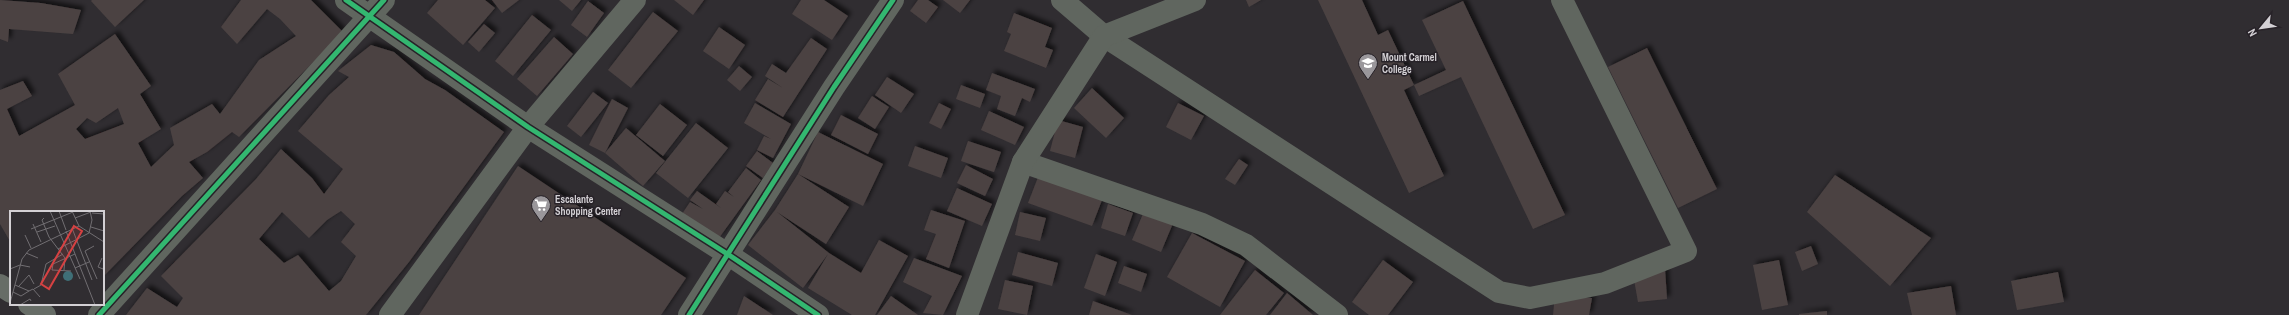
<svg xmlns="http://www.w3.org/2000/svg" width="2289" height="315" viewBox="0 0 2289 315" font-family="'Archivo Narrow',sans-serif">
  <defs>
    <filter id="shadow"><feDropShadow dx="3.5" dy="-3.5" stdDeviation="2" flood-color="#0009"/></filter>
  </defs>
  <rect width="100%" height="100%" fill="#302d31"/>
  <g fill="#4b4242" fill-rule="evenodd" filter="url(#shadow)">
    <polygon points="0,0 41,3 81,10 73,34 9,29 8,42 0,39"/>
    <polygon points="92,0 144,0 115,27 91,1"/>
    <path d="M241,0H311L343,32L239,137L232,132L207,152L189,162L203,178L182,196L103,277V212H11V243L0,224V90L23,81L32,96L7,109L19,136L75,105L58,74L115,34L151,86L140,94L161,129L138,143L151,167L174,145L170,128L212,104L220,114L259,60L296,36L280,19L267,9L237,44L221,27ZM118,108L124,124L85,139L76,129L87,118L96,123Z"/>
    <polygon points="438,0 485,0 495,8 463,45 427,13"/>
    <polygon points="492,0 519,0 502,13"/>
    <polygon points="559,0 581,0 572,11"/>
    <polygon points="674,0 704,0 693,15"/>
    <polygon points="801,0 824,0 848,16 832,40 792,14"/>
    <polygon points="918,0 928,0 938,7 926,23 910,11"/>
    <polygon points="943,0 970,0 960,13"/>
    <polygon points="1246,0 1261,0 1249,7"/>
    <polygon points="1318,0 1362,0 1378,35 1388,30 1414,85 1404,90 1444,176 1409,193"/>
    <polygon points="588,1 604,13 587,37 571,25"/>
    <polygon points="1463,1 1565,215 1533,229 1461,77 1419,96 1414,85 1446,70 1422,20"/>
    <polygon points="653,12 678,31 631,88 608,70"/>
    <polygon points="1014,13 1052,28 1045,47 1053,50 1046,68 1004,51 1011,34 1007,32"/>
    <polygon points="532,15 551,30 513,76 495,61"/>
    <polygon points="484,24 495,33 479,52 468,42"/>
    <polygon points="719,27 745,45 729,69 703,51"/>
    <polygon points="554,37 573,54 537,96 517,79"/>
    <polygon points="811,38 827,49 783,117 755,100 768,79 783,88 765,76 772,64 786,73"/>
    <path d="M371,45L394,52L425,79L445,90L504,132L409,262L366,315H126L147,288L177,307L183,298L161,276L256,179L281,149L312,178L324,194L343,169L298,131L329,95L349,77L338,71ZM341,211L355,224L341,242L356,256L341,281L329,291L298,255L284,263L259,239L282,212L309,238L327,220Z"/>
    <polygon points="1647,48 1717,189 1678,208 1608,67"/>
    <polygon points="739,66 752,77 740,91 727,80"/>
    <polygon points="992,73 1035,89 1030,102 1022,98 1015,116 997,109 1001,96 986,90"/>
    <polygon points="887,77 914,94 901,113 875,95"/>
    <polygon points="961,85 985,94 980,108 956,99"/>
    <polygon points="1092,88 1124,118 1106,138 1074,108"/>
    <polygon points="593,92 608,103 581,137 567,126"/>
    <polygon points="872,96 889,107 875,129 858,118"/>
    <polygon points="612,99 628,108 605,153 589,145"/>
    <polygon points="755,103 791,124 773,158 757,150 764,136 771,139 744,123"/>
    <polygon points="939,103 951,109 941,129 929,123"/>
    <polygon points="1178,103 1204,116 1191,140 1166,127"/>
    <polygon points="660,104 687,125 663,156 636,135"/>
    <polygon points="989,111 1024,127 1015,145 981,130"/>
    <polygon points="841,115 878,134 868,154 831,135"/>
    <polygon points="1058,120 1083,127 1075,158 1050,151"/>
    <polygon points="696,123 728,148 688,198 656,173"/>
    <polygon points="626,128 665,161 643,186 605,153"/>
    <polygon points="818,132 883,164 863,206 798,174 849,207 826,244 777,212 829,253 861,273 879,240 908,256 875,315 852,315 808,288 828,254 803,288 748,245 775,210 798,174"/>
    <polygon points="968,141 1001,152 994,172 961,161"/>
    <polygon points="915,146 948,158 941,178 908,166"/>
    <polygon points="757,151 773,163 763,178 746,166"/>
    <polygon points="1239,159 1248,165 1235,185 1225,179"/>
    <polygon points="966,165 993,179 985,196 957,183"/>
    <polygon points="518,166 686,278 661,315 419,315"/>
    <polygon points="746,168 761,180 719,238 682,214 690,202 703,209 690,200 697,191 721,208 716,204 725,191 734,197 728,192"/>
    <polygon points="1040,172 1104,195 1092,226 1028,203"/>
    <polygon points="1835,175 1931,238 1890,286 1807,212"/>
    <polygon points="957,188 992,204 982,226 947,211"/>
    <polygon points="1108,204 1133,213 1125,236 1101,228"/>
    <polygon points="1145,209 1174,221 1161,252 1132,240"/>
    <polygon points="931,210 965,221 949,268 926,259 936,234 924,230"/>
    <polygon points="1020,212 1046,218 1040,241 1015,235"/>
    <polygon points="1192,233 1245,261 1220,307 1167,277"/>
    <polygon points="1811,246 1818,264 1802,271 1795,252"/>
    <polygon points="1018,252 1058,263 1052,286 1012,275"/>
    <polygon points="1096,254 1117,262 1105,296 1084,288"/>
    <polygon points="914,258 962,276 943,315 923,313 932,296 903,282"/>
    <polygon points="1383,260 1413,282 1388,315 1369,315 1352,302"/>
    <polygon points="1779,260 1788,305 1762,310 1753,265"/>
    <polygon points="1124,266 1147,274 1141,292 1118,283"/>
    <polygon points="1665,268 1667,299 1638,302 1633,274"/>
    <polygon points="1255,270 1284,293 1266,315 1220,315"/>
    <polygon points="2058,272 2064,302 2017,310 2011,281"/>
    <polygon points="1005,280 1033,286 1027,315 998,309"/>
    <polygon points="1951,286 1956,315 1912,315 1907,293"/>
    <polygon points="1287,293 1313,315 1270,315"/>
    <polygon points="1555,295 1592,298 1589,315 1553,315"/>
    <polygon points="744,296 773,315 737,315"/>
    <polygon points="891,296 918,315 877,315"/>
    <polygon points="1093,301 1132,315 1089,315"/>
    <polygon points="1827,311 1827,315 1799,315 1799,314"/>
  </g>
  <g fill="none" stroke-linecap="round" stroke-linejoin="round">
    <g stroke="#60665f" stroke-width="22">
      <polyline points="346,0 528,127 729,255 818,315"/>
      <polyline points="1062,0 1104,36 1499,292 1530,298 1605,283 1686,251 1562,0"/>
      <polyline points="1023,162 1202,224 1246,245 1337,315"/>
      <polyline points="99,315 384,0"/>
      <polyline points="390,315 528,127 635,0"/>
      <polyline points="689,315 834,87 893,0"/>
      <polyline points="967,315 1023,162 1104,36 1195,0"/>
    </g>
    <g stroke="#676d67" stroke-width="22">
      <polyline points="0,285 11,292"/>
      <polyline points="29,304 45,315"/>
    </g>
    <g stroke="#272228" stroke-width="8">
      <g id="cycleway">
        <polyline points="346,0 528,127 729,255 818,315"/>
        <polyline points="99,315 384,0"/>
        <polyline points="689,315 834,87 893,0"/>
      </g>
    </g>
    <use href="#cycleway" stroke="#33b770" stroke-width="5"/>
  </g>
  <defs>
    <g id="school-pin" transform="scale(1)"><path d="M0 17L-7.5 6A9.5 9.5 0 1 1 7.5 6Z" fill="#9a979b" stroke="#272228"/><path d="M0-5L7-2L0 1L-7-2ZM-4 1L0 2.5L4 1V4Q0 6-4 4Z" fill="#fff"/></g>
    <g id="supermarket-pin" transform="scale(1)"><path d="M0 17L-7.5 6A9.5 9.5 0 1 1 7.5 6Z" fill="#9a979b" stroke="#272228"/><path d="M-6-5.5h2.5l.6 2H6L4.5 2H-2.5L-4.4-4H-6ZM-1.5 3.2a1.3 1.3 0 1 0 .1 0ZM3 3.2a1.3 1.3 0 1 0 .1 0Z" fill="#fff"/></g>
  </defs>
  <g fill-rule="evenodd">
    <use href="#school-pin" x="1368" y="63"/>
    <use href="#supermarket-pin" x="541" y="205"/>
  </g>
  <g text-anchor="middle" stroke-width="3" stroke-linejoin="round" paint-order="stroke">
    <g font-size="10" font-weight="bold" fill="#d3d0d4" stroke="#272228" text-anchor="start">
      <text x="1382" y="61">Mount Carmel<tspan x="1382" dy="12">College</tspan></text>
      <text x="555" y="203">Escalante<tspan x="555" dy="12">Shopping Center</tspan></text>
    </g>
  </g>
  <g transform="translate(10 211)">
    <rect width="94" height="94" fill="#302d31"/>
    <path d="M53 65a5 5 0 1 1 10 0a5 5 0 1 1-10 0Z" fill="#3f6f77"/>
    <path fill="none" stroke="#716e72" stroke-width="1" d="M40,0L70,68M49,0L56,19M62,0L69,15M82,2L94,3M34,7L32,9L39,26L55,47L54,59M65,7L81,1M23,13L31,31M69,15L94,31M81,16L94,20M62,17L82,69M21,18L63,1M56,20L85,94M27,21L45,15M15,24L21,37M84,35L75,40L87,68M48,38L79,22L82,9L80,0M16,42L28,47M92,47L88,56L93,58L94,54M65,57L79,51M0,58L10,54L20,56M61,60L42,59L43,53L65,43M5,74L19,80L23,78L30,86M9,75L19,64L24,73M24,78L31,74L36,53L53,43M3,81L11,85L19,80M0,92L12,48L19,39L69,15M10,94L20,88L21,90"/>
    <path fill="#d64142" fill-opacity="0.15" stroke="#d64142" stroke-width="2" d="M64,15L72,20L39,78L31,73Z"/>
    <rect width="94" height="94" fill="none" stroke="#d3d0d4" stroke-width="2"/>
  </g>
  <g transform="translate(2261 28) rotate(241)" stroke="#272228" stroke-width="3" paint-order="stroke">
  <path d="M0-3L7 15L0 10L-7 15Z" fill="#d3d0d4"/>
  <text y="-6" font-size="11" font-weight="bold" text-anchor="middle" fill="#d3d0d4">N</text>
  </g>
</svg>
